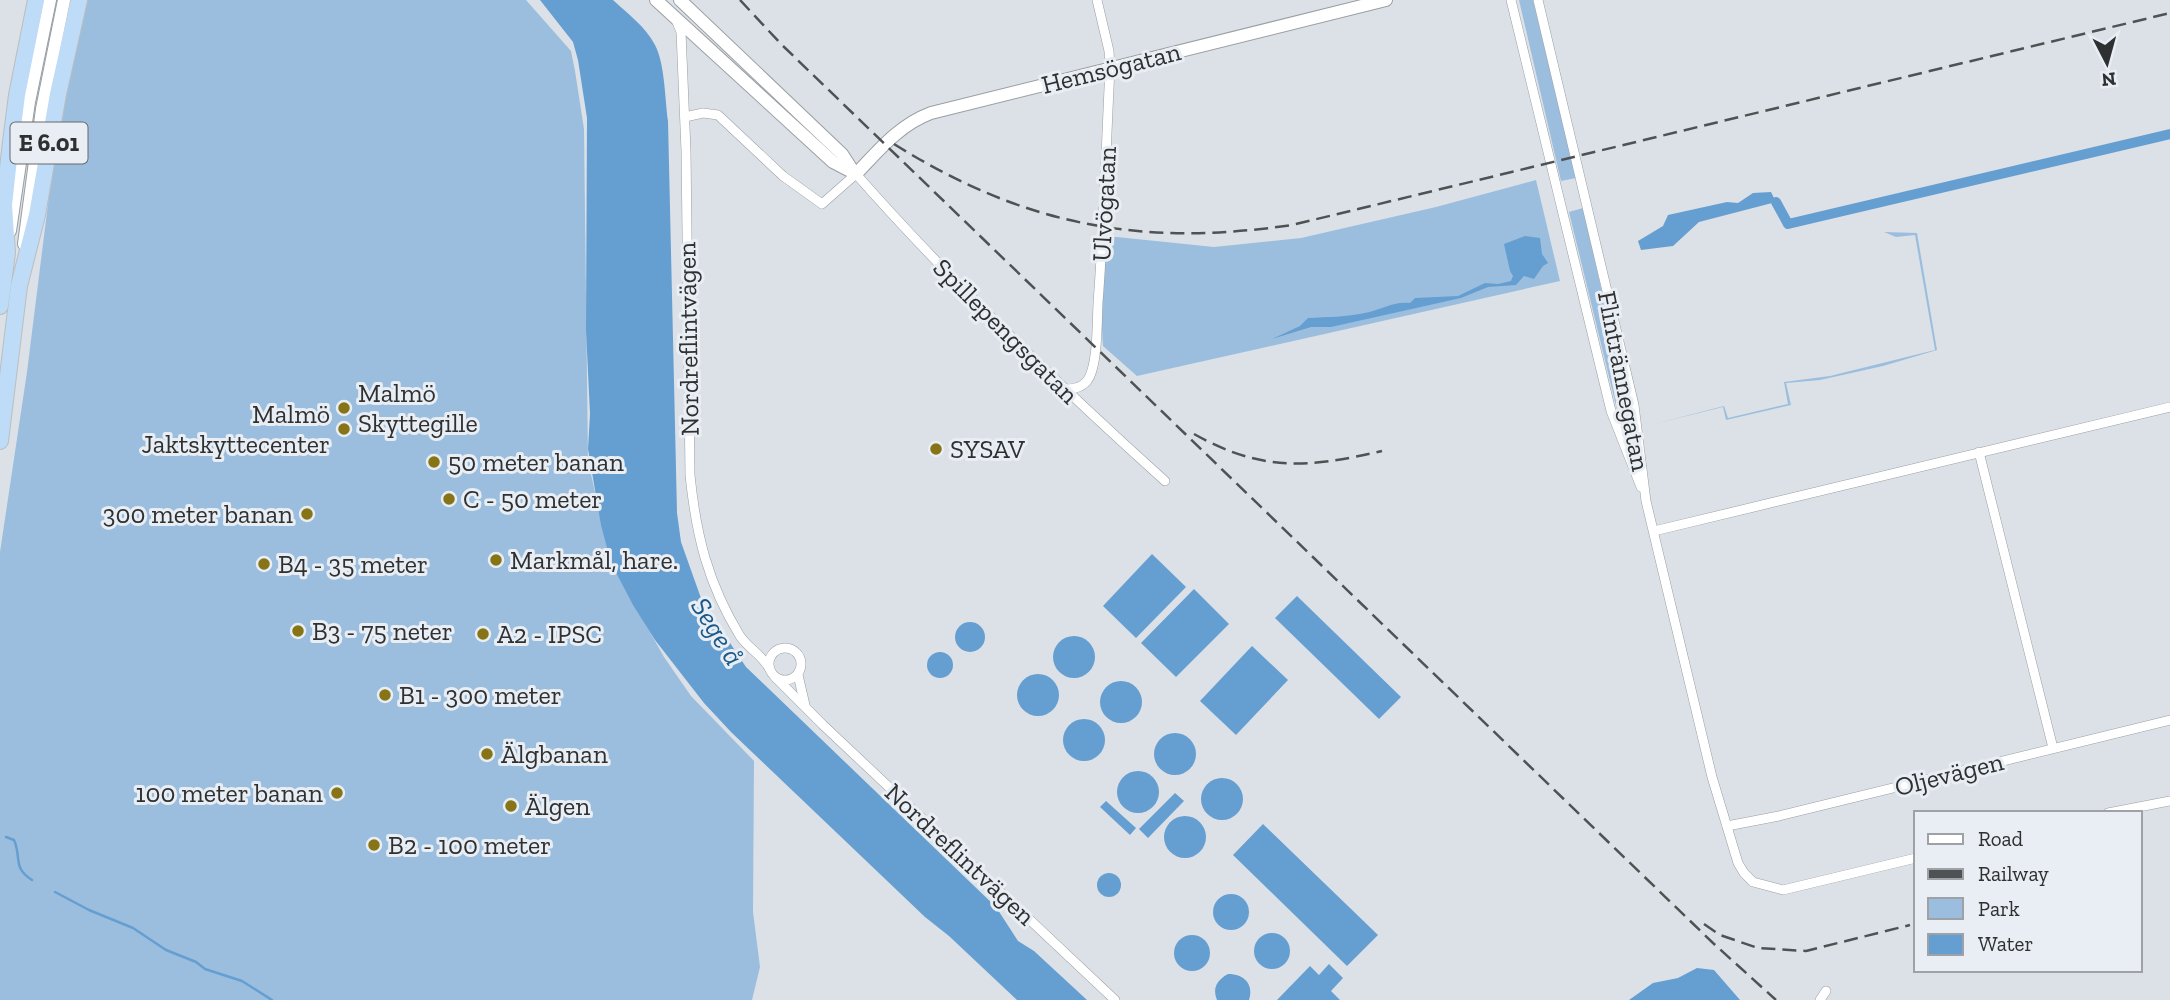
<svg xmlns="http://www.w3.org/2000/svg" width="2170" height="1000" viewBox="0 0 2170 1000" font-family="'Zilla Slab',serif">
  <rect width="100%" height="100%" fill="#dbe1e6"/>
  <g fill="#9cbede">
    <polygon points="88,0 526,0 571,51 575,71 584,129 588,461 611,563 664,657 691,696 754,761 753,912 760,967 752,1000 0,1000 0,552 27,372 61,100"/>
    <polygon points="1519,0 1533,0 1576,178 1561,181"/>
    <polygon points="1536,180 1560,281 1137,376 1103,346 1101,314 1107,236 1214,247 1301,238 1436,207"/>
    <polygon points="1583,208 1629,412 1618,414 1569,212"/>
    <polygon points="1884,232 1917,233 1937,350 1883,366 1820,380 1786,383 1791,405 1726,420 1723,407 1654,424 1724,406 1728,418 1788,404 1784,382 1830,376 1935,350 1915,235 1896,237"/>
  </g>
  <g fill="#659ed1">
    <path d="M540,0H613C627,13 646,27 655,45C665,64 665,100 668,121L677,513L681,542L702,601L746,667L996,907L1018,941L1034,951L1087,1000H1017L949,936L925,917L731,732L704,703L655,640L633,605L611,563L601,525L588,449L590,414L586,330L587,118L578,60L573,42Z"/>
    <polygon points="1771,192 1776,202 1699,222 1673,246 1641,250 1638,241 1663,226 1668,215 1727,202 1738,203 1753,193"/>
    <path d="M1525,236L1540,238L1542,254L1548,263L1543,266L1534,279L1524,276L1516,285L1488,287L1461,298L1331,327H1311L1272,339L1300,326L1308,318C1328,317 1346,317 1365,313C1381,310 1393,301 1410,303L1415,298L1458,296L1485,283L1498,284L1511,281L1513,276L1510,271L1504,244Z"/>
    <polygon points="1152,554 1186,587 1136,638 1103,606"/>
    <polygon points="1194,589 1229,624 1176,677 1141,643"/>
    <polygon points="1297,596 1401,697 1379,719 1275,618"/>
    <circle cx="970" cy="637" r="15"/>
    <circle cx="1074" cy="657" r="21"/>
    <polygon points="1252,646 1288,680 1236,735 1200,701"/>
    <circle cx="940" cy="665" r="13"/>
    <circle cx="1038" cy="695" r="21"/>
    <circle cx="1121" cy="702" r="21"/>
    <circle cx="1084" cy="740" r="21"/>
    <circle cx="1175" cy="754" r="21"/>
    <circle cx="1138" cy="792" r="21"/>
    <circle cx="1222" cy="799" r="21"/>
    <polygon points="1175,793 1184,801 1148,838 1139,829"/>
    <polygon points="1106,801 1136,828 1130,835 1100,807"/>
    <circle cx="1185" cy="837" r="21"/>
    <polygon points="1263,824 1378,935 1347,966 1233,855"/>
    <circle cx="1109" cy="885" r="12"/>
    <circle cx="1231" cy="912" r="18"/>
    <circle cx="1272" cy="951" r="18"/>
    <circle cx="1192" cy="953" r="18"/>
    <polygon points="1329,964 1343,978 1331,991 1340,1000 1277,1000 1310,966 1319,975"/>
    <polygon points="1697,968 1714,970 1740,1000 1629,1000 1653,983 1678,978"/>
    <path d="M1228,974C1244,974 1254,984 1249,1000H1217C1212,988 1217,980 1228,974Z"/>
  </g>
  <g fill="none" stroke-linecap="round" stroke-linejoin="round">
    <g stroke="#659ed1" stroke-width="2.5">
      <path d="M6,837L14,840C22,858 12,867 32,880"/>
      <polyline points="55,892 89,910 133,928 166,950 196,962 205,969 242,981 272,1000"/>
    </g>
    <polyline stroke="#659ed1" stroke-width="10" points="1776,202 1788,224 2170,134"/>
    <g stroke="#999fa3" stroke-width="10">
      <g id="minor">
        <polyline points="1511,0 1611,411 1641,487"/>
        <polyline points="1538,0 1634,405 1646,501 1712,777 1738,863 1744,873 1753,882 1783,890 1916,858"/>
        <path d="M677,22L681,32L686,151L690,475C696,535 708,584 740,636C748,648 762,655 769,668"/>
        <path d="M685,117L703,113L718,115L783,176L822,204L856,174C953,284 1056,383 1165,481"/>
        <path d="M1062,389C1071,389 1080,389 1087,381C1098,367 1097,322 1098,303C1104,225 1106,146 1110,68L1109,51L1097,0"/>
        <polyline points="1979,452 2053,748"/>
        <polyline points="1654,531 2170,407"/>
        <circle cx="785" cy="664" r="16"/>
        <polyline points="798,675 805,705"/>
        <polyline points="775,677 823,725 1115,1000"/>
        <polyline points="2108,813 2170,801"/>
        <polyline points="1727,826 1779,816 2170,720"/>
        <polyline points="1820,1000 1826,991"/>
      </g>
    </g>
    <g stroke="#999fa3" stroke-width="14">
      <g id="tertiary">
        <polyline points="656,0 833,162 856,174"/>
        <polyline points="680,0 842,154 853,171"/>
        <path d="M856,174C879,150 899,125 931,113L1386,0"/>
      </g>
    </g>
    <g stroke="#999fa3" stroke-width="14">
      <g id="secondary">
        <polyline points="10,231 29,102 50,0"/>
        <polyline points="24,244 42,109 64,0"/>
      </g>
    </g>
    <g stroke="#bcbdbd" stroke-width="18">
      <g id="trunk">
        <polyline points="0,306 7,253 4,205 10,150 17,95 36,0"/>
        <polyline points="0,441 19,286 37,215 58,94 79,0"/>
      </g>
    </g>
    <use href="#minor" stroke="#fff" stroke-width="9"/>
    <use href="#tertiary" stroke="#fff" stroke-width="12"/>
    <use href="#secondary" stroke="#fff" stroke-width="12"/>
    <use href="#trunk" stroke="#bedcf8" stroke-width="16"/>
    <g stroke="#4f5254" stroke-width="2.5" stroke-dasharray="14 7" stroke-linecap="butt">
      <polyline points="740,0 781,44 1713,943 1776,1000"/>
      <path d="M894,144C1025,226 1141,247 1292,225L2170,13"/>
      <path d="M1194,434C1262,472 1308,468 1382,451"/>
      <polyline points="1704,924 1720,935 1758,948 1806,951 1910,925"/>
    </g>
  </g>
  <g fill="#877416" stroke="#e8eef3" stroke-width="2.5">
    <circle cx="344" cy="408" r="7"/>
    <circle cx="344" cy="429" r="7"/>
    <circle cx="936" cy="449" r="7"/>
    <circle cx="434" cy="462" r="7"/>
    <circle cx="449" cy="499" r="7"/>
    <circle cx="307" cy="514" r="7"/>
    <circle cx="496" cy="560" r="7"/>
    <circle cx="264" cy="564" r="7"/>
    <circle cx="298" cy="631" r="7"/>
    <circle cx="483" cy="634" r="7"/>
    <circle cx="385" cy="695" r="7"/>
    <circle cx="487" cy="754" r="7"/>
    <circle cx="337" cy="793" r="7"/>
    <circle cx="511" cy="806" r="7"/>
    <circle cx="374" cy="845" r="7"/>
  </g>
  <g text-anchor="middle" stroke-width="6" stroke-linejoin="round" paint-order="stroke">
    <rect fill="#e8eef3" stroke="#66696c" stroke-width="2" x="10.5" y="122.5" width="77" height="41" rx="5"/>
    <g font-size="24" font-weight="bold" fill="#2e3032">
      <text x="49" y="151">E 6.01</text>
    </g>
    <g font-size="26" fill="#2e3032" stroke="#e8eef3">
      <text transform="translate(1111 68) rotate(-14)" y="9">Hemsögatan</text>
      <text transform="translate(1104 204) rotate(-87)" y="9">Ulvögatan</text>
      <text transform="translate(1006 331) rotate(45)" y="9">Spillepengsgatan</text>
      <text transform="translate(688 339) rotate(-91)" y="9">Nordreflintvägen</text>
      <text transform="translate(1624 381) rotate(79)" y="9">Flintrännegatan</text>
      <text transform="translate(1949 774) rotate(-14)" y="9">Oljevägen</text>
      <text transform="translate(960 854) rotate(43)" y="9">Nordreflintvägen</text>
    </g>
    <g font-size="26" fill="#2e3032" stroke="#e8eef3" text-anchor="start">
      <text x="358" y="402">Malmö<tspan x="358" dy="30">Skyttegille</tspan></text>
      <text x="330" y="423" text-anchor="end">Malmö<tspan x="330" dy="30">Jaktskyttecenter</tspan></text>
      <text x="950" y="458">SYSAV</text>
      <text x="448" y="471">50 meter banan</text>
      <text x="463" y="508">C - 50 meter</text>
      <text x="293" y="523" text-anchor="end">300 meter banan</text>
      <text x="510" y="569">Markmål, hare.</text>
      <text x="278" y="573">B4 - 35 meter</text>
      <text x="312" y="640">B3 - 75 neter</text>
      <text x="497" y="643">A2 - IPSC</text>
      <text x="399" y="704">B1 - 300 meter</text>
      <text x="501" y="763">Älgbanan</text>
      <text x="323" y="802" text-anchor="end">100 meter banan</text>
      <text x="525" y="815">Älgen</text>
      <text x="388" y="854">B2 - 100 meter</text>
    </g>
    <g font-size="28" font-style="italic" fill="#1a598a" stroke="#e8eef3">
      <text transform="translate(718 631) rotate(58)" y="10">Sege å</text>
    </g>
  </g>
  <rect x="1914" y="811" width="228" height="161" fill="#e8eef3" stroke="#9ea2a6" stroke-width="2"/>
  <rect x="1928" y="834" width="35" height="10" fill="#ffffff" stroke="#9ea2a6" stroke-width="2"/>
  <text x="1978" y="846" font-size="21" fill="#2e3032">Road</text>
  <rect x="1928" y="869" width="35" height="10" fill="#4f5254" stroke="#9ea2a6" stroke-width="2"/>
  <text x="1978" y="881" font-size="21" fill="#2e3032">Railway</text>
  <rect x="1928" y="898" width="35" height="21" fill="#9cbede" stroke="#9ea2a6" stroke-width="2"/>
  <text x="1978" y="916" font-size="21" fill="#2e3032">Park</text>
  <rect x="1928" y="934" width="35" height="21" fill="#659ed1" stroke="#9ea2a6" stroke-width="2"/>
  <text x="1978" y="951" font-size="21" fill="#2e3032">Water</text>
  <g transform="translate(2107 63) rotate(174)" stroke="#e8eef3" stroke-width="5" paint-order="stroke">
  <path d="M0-5L12 26L0 18L-12 26Z" fill="#2e3032"/>
  <text y="-10" font-size="19" font-weight="bold" text-anchor="middle" fill="#2e3032">N</text>
  </g>
</svg>
